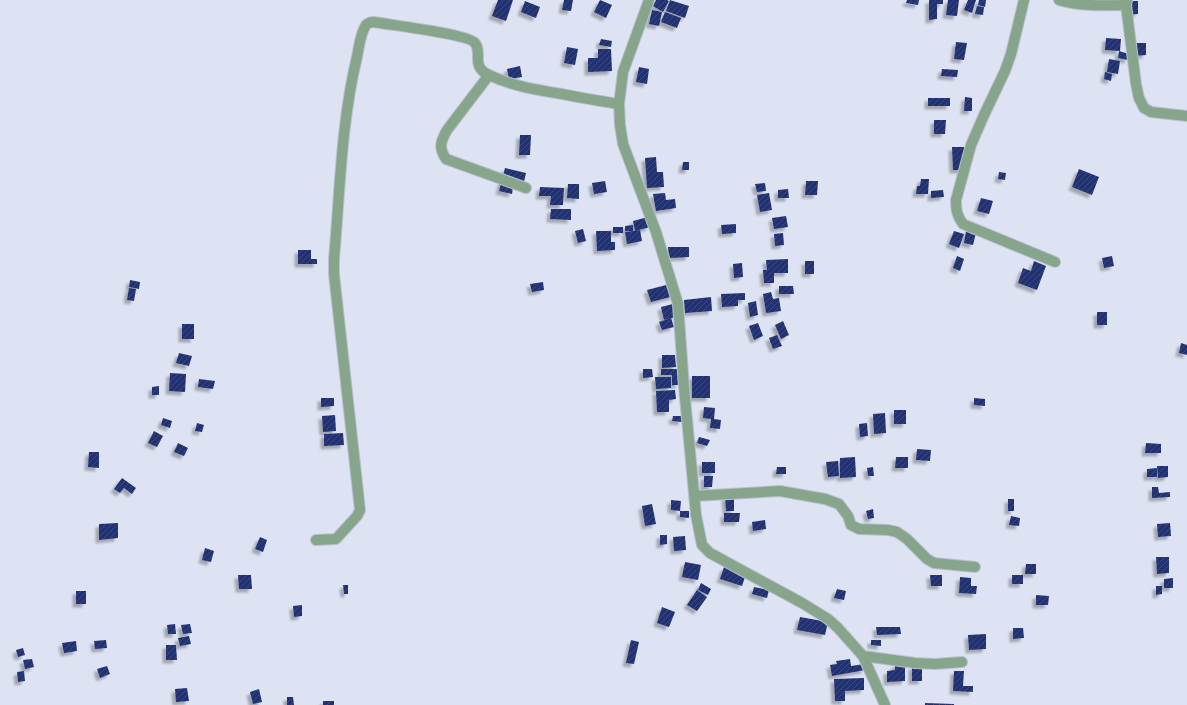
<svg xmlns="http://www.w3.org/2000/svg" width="1187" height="705" viewBox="0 0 1187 705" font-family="'Roboto Condensed',sans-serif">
  <defs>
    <pattern id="building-hatch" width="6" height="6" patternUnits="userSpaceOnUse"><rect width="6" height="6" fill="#223271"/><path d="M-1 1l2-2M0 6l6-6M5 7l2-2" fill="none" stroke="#3a487e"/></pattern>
    <filter id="shadow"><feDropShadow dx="-3.5" dy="3.5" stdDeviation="1" flood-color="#0004"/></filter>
  </defs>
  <rect width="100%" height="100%" fill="#dde3f2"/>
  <g fill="url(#building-hatch)" filter="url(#shadow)">
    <polygon points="498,0 513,0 506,21 492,16"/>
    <polygon points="564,0 573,0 571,11 562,10"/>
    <polygon points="600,0 612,5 606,18 594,12"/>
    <polygon points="656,0 667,0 669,1 663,12 653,6"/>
    <polygon points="670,0 689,6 685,18 666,11"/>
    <polygon points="907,0 919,0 918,5 906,3"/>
    <polygon points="929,0 943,0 943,4 937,4 937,19 929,20"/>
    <polygon points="948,0 959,0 957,16 946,15"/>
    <polygon points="968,0 976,0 972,13 964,10"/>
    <polygon points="979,0 986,0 985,7 978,5"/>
    <polygon points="525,1 540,7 536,18 521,12"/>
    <polygon points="1126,1 1138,1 1138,14 1126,15"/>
    <polygon points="977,6 984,7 983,15 975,14"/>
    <polygon points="652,10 662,12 659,26 649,24"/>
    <polygon points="665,12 681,18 677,28 661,22"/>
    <polygon points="1106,38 1121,39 1120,51 1105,50"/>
    <polygon points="601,39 612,41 611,47 599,45"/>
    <polygon points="956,42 967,43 964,60 954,59"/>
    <polygon points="1133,43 1146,43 1146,55 1133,56"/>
    <polygon points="567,47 578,49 575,65 564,63"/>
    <polygon points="598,49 611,49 612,71 588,72 588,58 598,58"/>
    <polygon points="1119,51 1129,54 1128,60 1118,58"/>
    <polygon points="1109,59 1120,61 1118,74 1107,72"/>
    <polygon points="520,66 522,77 509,79 507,69"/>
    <polygon points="639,67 649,69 647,84 636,82"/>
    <polygon points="942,69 958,70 957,77 941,76"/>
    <polygon points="1105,72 1112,74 1111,81 1104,79"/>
    <polygon points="965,97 972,98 972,111 964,111"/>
    <rect x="928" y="98" width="22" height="8"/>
    <polygon points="934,120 946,120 945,134 934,134"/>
    <polygon points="520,135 531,135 530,155 519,155"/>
    <polygon points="952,147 964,147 965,170 953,170"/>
    <polygon points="656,157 657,172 663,172 664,187 647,188 645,158"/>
    <polygon points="683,162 689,162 689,170 682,170"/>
    <polygon points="505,168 526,173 524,182 514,180 512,194 499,191"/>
    <polygon points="1079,169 1099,177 1092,195 1072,187"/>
    <polygon points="999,172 1006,173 1005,180 998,179"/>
    <polygon points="921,179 929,179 928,194 916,194 917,186 920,186"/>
    <polygon points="605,181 607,192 594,194 592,183"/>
    <polygon points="806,181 818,181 817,195 805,195"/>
    <polygon points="765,183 766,191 757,192 755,184"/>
    <polygon points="568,184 579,184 579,199 567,198"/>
    <polygon points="540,187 564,188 563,205 550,205 551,196 539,196"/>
    <polygon points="788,189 789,198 778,198 778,190"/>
    <polygon points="943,190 944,197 931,198 931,191"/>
    <polygon points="665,193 666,200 675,199 676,208 656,211 653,194"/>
    <polygon points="769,193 772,210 760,212 757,195"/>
    <polygon points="981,198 993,201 989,214 977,211"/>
    <polygon points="551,209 571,209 571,220 550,219"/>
    <polygon points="786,216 788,227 774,229 772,218"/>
    <polygon points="648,217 650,227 635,231 633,221"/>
    <polygon points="736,224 736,233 722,234 721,225"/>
    <polygon points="633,225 633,231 625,231 625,226"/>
    <rect x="613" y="227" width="10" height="6"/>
    <polygon points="583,229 586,241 578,243 575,231"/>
    <polygon points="640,230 642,241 627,244 625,232"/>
    <polygon points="596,231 611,231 611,242 615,242 615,250 597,251"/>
    <polygon points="954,231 964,234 959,248 949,244"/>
    <polygon points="966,231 976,233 973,245 964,243"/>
    <polygon points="783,233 784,245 775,246 774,234"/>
    <polygon points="668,247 689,247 689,257 669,258"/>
    <polygon points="298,250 311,250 311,259 317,259 317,264 298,264"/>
    <polygon points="957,256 964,259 960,271 953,268"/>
    <polygon points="1112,256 1114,266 1104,268 1102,258"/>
    <polygon points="788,259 788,273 774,273 774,283 764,283 763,270 767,270 766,260"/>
    <rect x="805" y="261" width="9" height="13"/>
    <polygon points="1034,261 1046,266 1037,290 1018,283 1023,268 1031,271"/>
    <polygon points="742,263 743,277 734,278 733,264"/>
    <polygon points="130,280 140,282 139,289 129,287"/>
    <polygon points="543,282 544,290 532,292 530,284"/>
    <polygon points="670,284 674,296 651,302 647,290"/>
    <polygon points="779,286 793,286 794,294 779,294"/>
    <polygon points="129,288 136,289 134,301 127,300"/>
    <polygon points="771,292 773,299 779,298 781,311 766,313 763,294"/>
    <polygon points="745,293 745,300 738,300 738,306 722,307 721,294"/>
    <polygon points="711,297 712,311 685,313 684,300"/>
    <polygon points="756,301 758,315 750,317 748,303"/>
    <polygon points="673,304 676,317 664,320 661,307"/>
    <rect x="1097" y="312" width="10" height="13"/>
    <polygon points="671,318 674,327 662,330 659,322"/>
    <polygon points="783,321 789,335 781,339 775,325"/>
    <polygon points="758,323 763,336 754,340 749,326"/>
    <rect x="182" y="324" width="12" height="15"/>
    <polygon points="777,335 782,346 773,349 769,338"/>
    <polygon points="1181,343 1187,345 1187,355 1179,353"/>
    <polygon points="179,353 192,356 189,366 176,363"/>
    <polygon points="662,355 675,355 676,367 662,368"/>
    <polygon points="643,369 652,369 653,377 643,378"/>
    <polygon points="661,369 678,369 679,385 672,385 672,375 661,375"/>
    <polygon points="170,373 186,374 185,392 169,391"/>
    <rect x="692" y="376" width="18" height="22"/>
    <polygon points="655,377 671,377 671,388 656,389"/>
    <polygon points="199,379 215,381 213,389 198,387"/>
    <polygon points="159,386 159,395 152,395 152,387"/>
    <polygon points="675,390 676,399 669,400 669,412 657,412 656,391"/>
    <polygon points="321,398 334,398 334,406 321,407"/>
    <polygon points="974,398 985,399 985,406 974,405"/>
    <polygon points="704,407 715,408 714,419 721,420 720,429 710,428 711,419 703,418"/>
    <rect x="894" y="410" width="12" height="14"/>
    <polygon points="885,413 886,433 874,434 873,414"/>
    <polygon points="335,415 336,431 323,432 322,416"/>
    <polygon points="673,416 682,416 682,422 672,421"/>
    <polygon points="163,418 172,421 170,428 161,425"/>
    <polygon points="197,423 204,425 202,432 195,431"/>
    <polygon points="867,423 868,436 860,437 859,424"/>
    <polygon points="154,431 163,436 157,447 148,443"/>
    <polygon points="343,433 344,445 324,446 324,434"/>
    <polygon points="699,437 710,440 707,446 697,443"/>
    <polygon points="178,443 188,448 184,456 174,452"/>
    <polygon points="1146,443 1161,444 1161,453 1145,453"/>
    <polygon points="917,449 931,450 930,461 916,460"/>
    <polygon points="89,452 99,452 99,468 88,467"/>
    <polygon points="855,457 856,477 840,478 840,458"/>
    <polygon points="896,457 908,457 908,468 895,468"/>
    <polygon points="838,461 839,476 828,477 826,462"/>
    <rect x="702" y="462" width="13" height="11"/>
    <polygon points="1157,466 1168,466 1168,477 1158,478"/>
    <polygon points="777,467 786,467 786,474 776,474"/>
    <polygon points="873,467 874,476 868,476 867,468"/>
    <polygon points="1157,468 1157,477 1147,477 1147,469"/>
    <polygon points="704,476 713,476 712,487 704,487"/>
    <polygon points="122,478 136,488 132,494 124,488 120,493 114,489"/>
    <polygon points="1152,487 1158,487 1159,493 1170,492 1170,497 1152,498"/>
    <polygon points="734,496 734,511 726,511 725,497"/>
    <rect x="1008" y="499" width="6" height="12"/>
    <polygon points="671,500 681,501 680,511 671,510"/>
    <polygon points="652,504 656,524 645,526 642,506"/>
    <polygon points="873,509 874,518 868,519 866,511"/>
    <polygon points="680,511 689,511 689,518 680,517"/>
    <polygon points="724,513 740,513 739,522 724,522"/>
    <polygon points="1011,516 1020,518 1019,526 1009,525"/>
    <polygon points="765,520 766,529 753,531 752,522"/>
    <polygon points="118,523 118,538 99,540 99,524"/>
    <polygon points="1170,523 1171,536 1158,537 1157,524"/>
    <polygon points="660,535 667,535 667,544 660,545"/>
    <polygon points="685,536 686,550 674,551 673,537"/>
    <polygon points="260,537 267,540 263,552 255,549"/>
    <polygon points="205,548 214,551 211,562 202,560"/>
    <polygon points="1156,557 1169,557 1169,573 1157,574"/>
    <polygon points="685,562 701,565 698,580 682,577"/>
    <polygon points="1026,564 1036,564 1036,574 1025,574"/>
    <polygon points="724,567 746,574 742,586 720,579"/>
    <polygon points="238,575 251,575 252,589 239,589"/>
    <polygon points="930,575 942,575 942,586 931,586"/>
    <rect x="1012" y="575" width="11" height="9"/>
    <polygon points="960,577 971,578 971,586 977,586 976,594 959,593"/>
    <polygon points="1173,578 1173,588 1164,588 1164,579"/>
    <polygon points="701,583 711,589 708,595 698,590"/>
    <polygon points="343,585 348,585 348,594 344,594"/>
    <polygon points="1156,586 1162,586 1162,594 1156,595"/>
    <polygon points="754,587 769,590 767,598 752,594"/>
    <polygon points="837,589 846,591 844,600 834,598"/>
    <polygon points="697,590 707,597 697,611 687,605"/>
    <rect x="76" y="591" width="10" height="13"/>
    <polygon points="1036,595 1049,596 1048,605 1036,605"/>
    <polygon points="302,605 302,616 294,617 293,606"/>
    <polygon points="662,607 675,612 669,627 657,623"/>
    <polygon points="800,617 828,622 825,635 797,630"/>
    <polygon points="175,624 176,634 168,634 167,625"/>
    <polygon points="190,624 192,633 183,634 181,625"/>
    <polygon points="876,627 900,627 901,634 877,635"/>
    <polygon points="1013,628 1023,628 1024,638 1013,639"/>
    <polygon points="986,634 986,649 969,650 968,635"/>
    <polygon points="189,636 191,644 180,646 178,638"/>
    <polygon points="106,640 107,648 95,649 94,641"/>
    <polygon points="631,640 639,642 634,664 626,663"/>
    <polygon points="871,640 881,640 881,646 871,645"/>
    <polygon points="76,641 77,651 64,653 62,643"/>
    <polygon points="166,645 176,645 177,660 166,660"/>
    <polygon points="23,648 25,655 18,657 16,650"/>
    <polygon points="32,659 34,667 25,669 23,660"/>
    <polygon points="850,659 851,666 864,664 865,670 832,676 830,665 837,664 836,661"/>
    <polygon points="895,664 905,664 905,681 887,682 887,671 895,670"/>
    <polygon points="107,666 110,674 100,678 97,669"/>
    <rect x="912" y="666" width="10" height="15"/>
    <polygon points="24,671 25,681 18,682 17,672"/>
    <polygon points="954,671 964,671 963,686 973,686 973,692 953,691"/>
    <polygon points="864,678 864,690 845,691 845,701 835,701 834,679"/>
    <polygon points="187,688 189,701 176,702 175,689"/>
    <polygon points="259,689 262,702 253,704 250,692"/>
    <polygon points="287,697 293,697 294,705 287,705"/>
    <rect x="323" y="701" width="11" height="4"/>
    <polygon points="925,703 954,704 954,705 925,705"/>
  </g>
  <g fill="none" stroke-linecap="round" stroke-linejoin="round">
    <g stroke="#b9c0d2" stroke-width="12">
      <g id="minor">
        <polyline points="649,0 623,72 619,104 620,125 623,144 656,232 678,304 684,387 696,515 702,545 710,553 802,603 828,619 838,628 863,656 885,705"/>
        <path d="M1024,0L1011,54L1005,71L984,115L971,145L956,200C956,210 957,216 963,224L1055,262"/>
        <path d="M1059,0C1081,7 1104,5 1126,5"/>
        <polyline points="1127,0 1126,5 1136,84 1139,98 1144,108 1151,112 1187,116"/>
        <path d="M489,75L447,130C441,141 438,147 446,159L526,188"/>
        <polyline points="695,496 780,491 825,499 839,504 848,516 851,525 859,529 888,530 897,532 907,539 927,559 934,563 975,567"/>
        <path d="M316,540L336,539L357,516L360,510L334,274V259C340,192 341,123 357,57C359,47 360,34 366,25C369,22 371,22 374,22C390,25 468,34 475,43C483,53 470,66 489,75C512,86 537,90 562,94C581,98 600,101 619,104"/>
        <polyline points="863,656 915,663 935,664 962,662"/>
      </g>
    </g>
    <use href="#minor" stroke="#86a58a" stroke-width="10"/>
  </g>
</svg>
